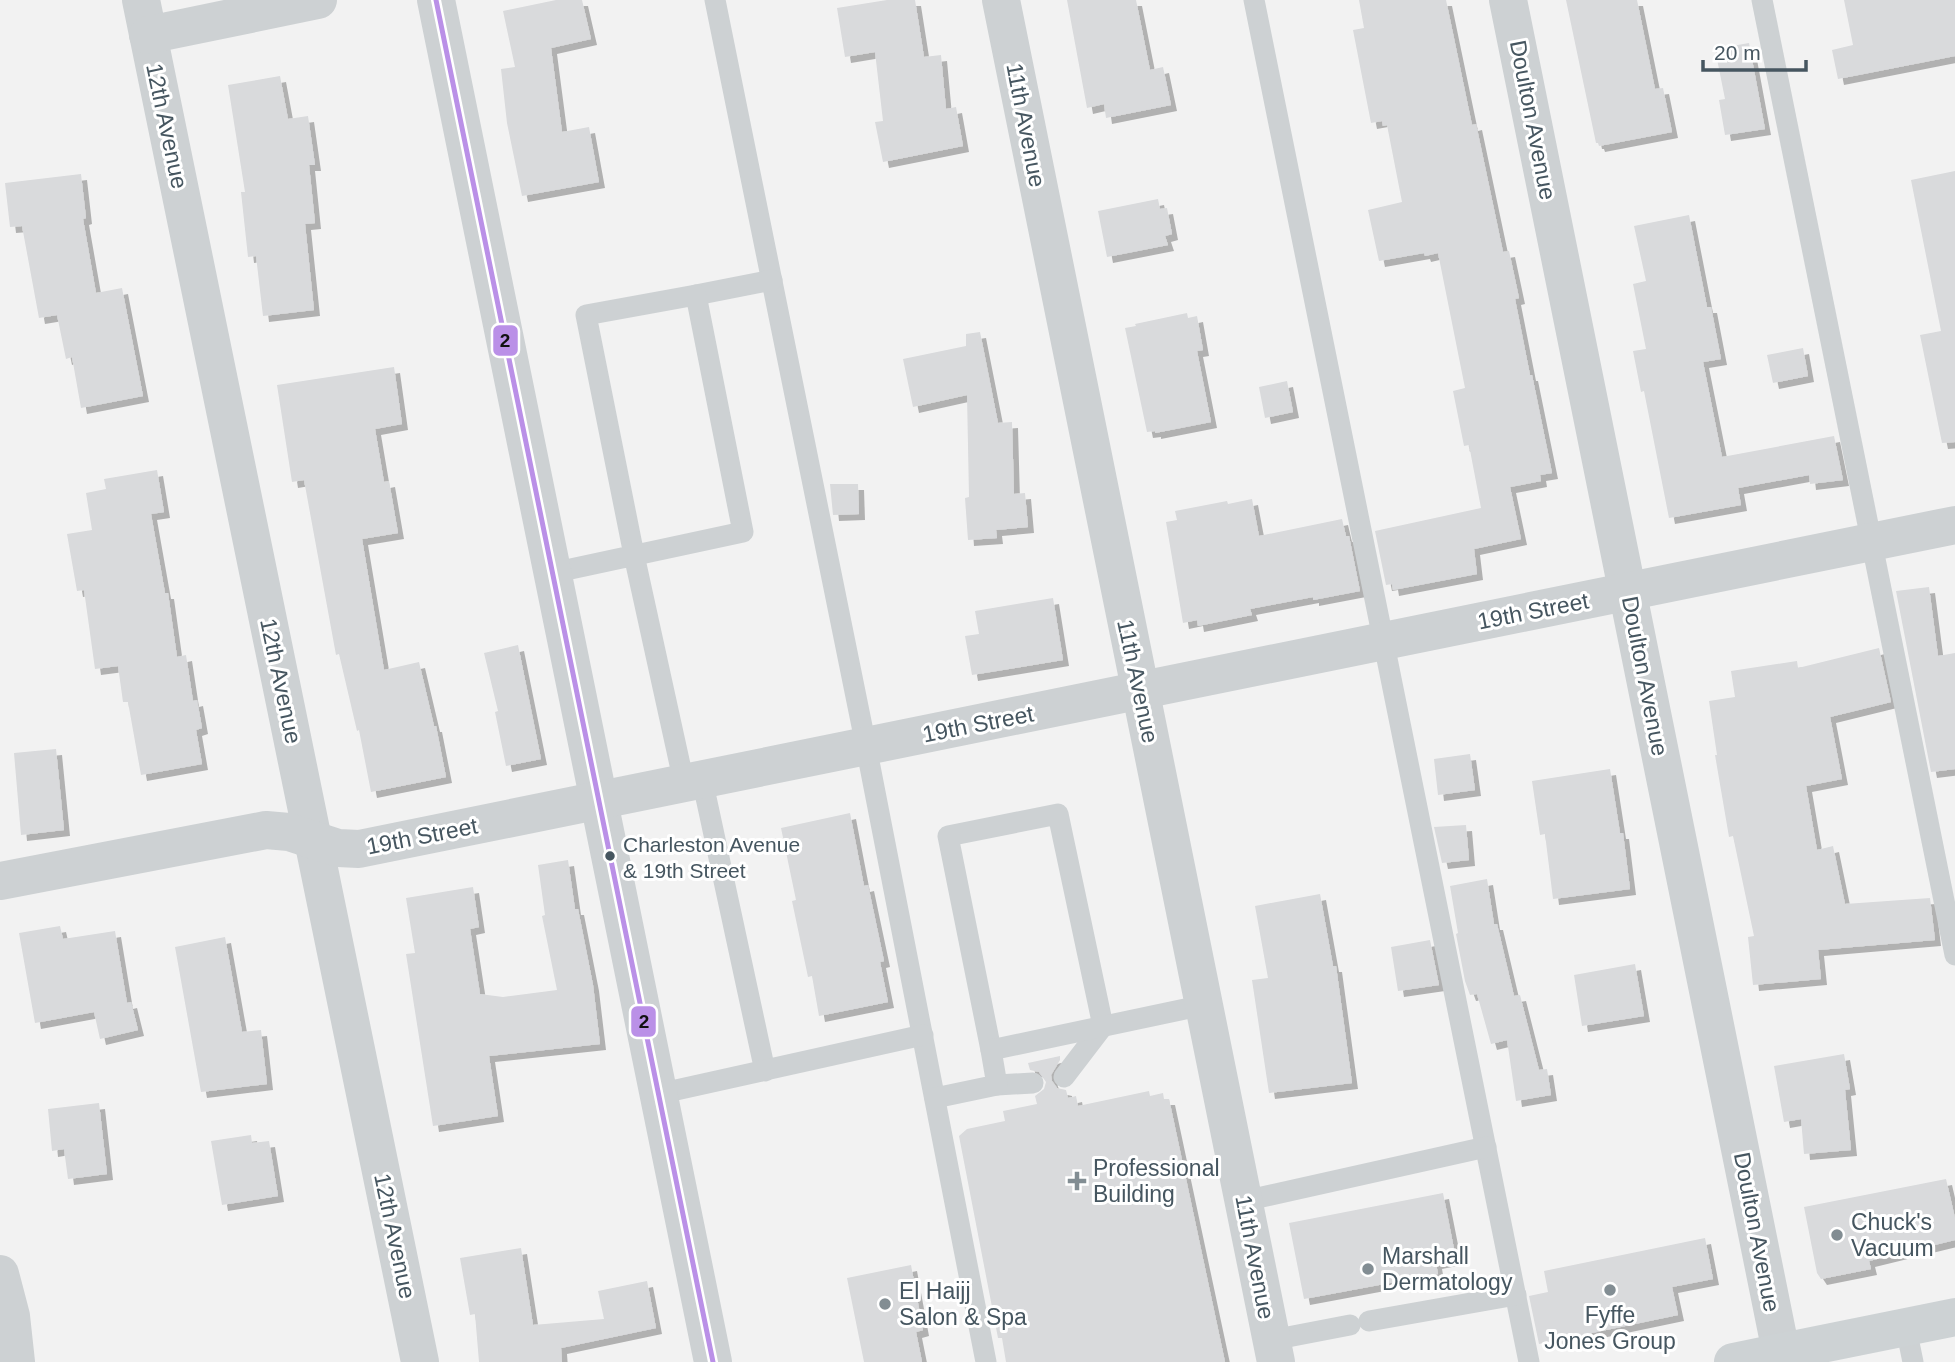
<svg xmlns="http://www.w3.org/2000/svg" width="1955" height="1362" viewBox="0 0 1955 1362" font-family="Helvetica,sans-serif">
  <defs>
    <filter id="shadow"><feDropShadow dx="6" dy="6" stdDeviation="0" flood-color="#0004"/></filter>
  </defs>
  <rect width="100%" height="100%" fill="#f2f2f2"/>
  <g fill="#d9dadc" filter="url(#shadow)">
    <polygon points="556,0 582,0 591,39 551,48 562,132 589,127 599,182 522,196 507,123 501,69 515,67 503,11"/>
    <polygon points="887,0 915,0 924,57 941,55 946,109 956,107 963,146 883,162 875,122 883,121 875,52 845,57 837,8"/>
    <polygon points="1067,0 1136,0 1150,70 1163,67 1171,105 1106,118 1104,104 1087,108"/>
    <polygon points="1359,0 1446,0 1472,125 1476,124 1503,252 1509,251 1519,298 1515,299 1530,375 1532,375 1552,473 1540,475 1541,481 1510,487 1521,539 1474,549 1477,574 1393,590 1392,584 1386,585 1375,531 1481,508 1469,445 1464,446 1453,391 1465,388 1438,253 1425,256 1424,253 1379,261 1368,210 1402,202 1387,125 1383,126 1382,121 1371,123 1353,30 1364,28"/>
    <polygon points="1566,0 1637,0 1655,89 1663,88 1672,132 1599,146 1598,143 1596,143"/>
    <polygon points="1844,0 1955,0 1955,56 1838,79 1832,50 1853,45"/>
    <polygon points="1749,43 1765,129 1725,135 1719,100 1725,99 1715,49"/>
    <polygon points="280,76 288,119 308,116 315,165 309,165 315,223 305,224 314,310 263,316 256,256 248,257 241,192 245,192 228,85"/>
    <polygon points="1955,171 1955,442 1942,443 1920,335 1941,331 1911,180"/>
    <polygon points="81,174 86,218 83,219 96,293 122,288 143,396 81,408 72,357 66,359 57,315 39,318 22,226 10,227 5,183"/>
    <polygon points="1158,199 1160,209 1167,208 1172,234 1165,236 1168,245 1107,257 1098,211"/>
    <polygon points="1689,215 1707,307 1711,307 1721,359 1703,362 1722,457 1834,436 1843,480 1810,484 1809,475 1738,488 1741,505 1669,518 1644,391 1641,392 1633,351 1646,349 1633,284 1646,281 1634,226"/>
    <polygon points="1187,313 1188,318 1197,316 1203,350 1197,351 1211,422 1155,433 1155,431 1147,432 1125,328 1136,326 1135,324"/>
    <polygon points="980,332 998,423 1012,422 1014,494 1025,493 1028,527 996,530 997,538 968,540 965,498 969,497 967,395 913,407 903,359 966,346 966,334"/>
    <polygon points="1803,348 1808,376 1773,383 1767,355"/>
    <polygon points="394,367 402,424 375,429 384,482 389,481 398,533 362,539 384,670 419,662 434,726 436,726 446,777 371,792 359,730 357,731 339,654 336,655 304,480 292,482 277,385"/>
    <polygon points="1287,381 1293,412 1265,418 1259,387"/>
    <polygon points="157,470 164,512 151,514 165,593 168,593 177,657 186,655 193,701 197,700 202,728 196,730 202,764 141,775 128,702 123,702 118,666 95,669 84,590 77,591 67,534 92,530 86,493 106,489 104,479"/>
    <polygon points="830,484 858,484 859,514 833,515"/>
    <polygon points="1252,499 1259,536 1342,519 1346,536 1349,536 1360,591 1313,600 1313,597 1250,609 1252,615 1198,626 1197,620 1183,623 1166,522 1177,520 1175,511 1227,501 1228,504"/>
    <polygon points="1929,587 1938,656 1955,653 1955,769 1931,772 1896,591"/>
    <polygon points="1053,598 1063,660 972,675 965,636 979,634 975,611"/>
    <polygon points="518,645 541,759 506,766 495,712 498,711 484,653"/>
    <polygon points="1879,648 1891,702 1830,717 1842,779 1806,786 1817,850 1833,846 1845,904 1930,898 1935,940 1818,950 1821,979 1753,985 1748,937 1754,936 1733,836 1729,837 1715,755 1717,755 1709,701 1735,697 1731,671 1797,661 1798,668"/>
    <polygon points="56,749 64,830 21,835 14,753"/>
    <polygon points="1470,754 1475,790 1438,795 1434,759"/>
    <polygon points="1610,769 1620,833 1623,833 1630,889 1553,899 1545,834 1540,835 1532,781"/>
    <polygon points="850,813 864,886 868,885 884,961 880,962 888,1002 819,1016 812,976 808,977 792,901 796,900 781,828"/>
    <polygon points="1466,825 1469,860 1442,863 1434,827"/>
    <polygon points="568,860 575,909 578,909 593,985 600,1044 489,1056 498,1116 433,1126 406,954 415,953 406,898 473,887 479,927 470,929 480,994 503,997 557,990 542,916 545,915 538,865"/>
    <polygon points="1487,879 1494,924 1497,924 1514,996 1520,995 1539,1070 1547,1069 1551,1095 1516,1101 1507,1040 1491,1044 1477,994 1470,995 1465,981 1456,934 1458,933 1450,886"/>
    <polygon points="1320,894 1333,966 1336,966 1352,1083 1269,1093 1252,980 1268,978 1255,906"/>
    <polygon points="60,926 63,939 115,931 127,1003 131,1002 138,1030 100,1039 94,1012 35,1023 19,933"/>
    <polygon points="225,937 242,1032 261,1030 267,1084 201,1092 175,947"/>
    <polygon points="1430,940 1439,985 1398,991 1391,947"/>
    <polygon points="1635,964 1644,1016 1582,1026 1574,975"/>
    <polygon points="1844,1054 1850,1089 1845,1090 1851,1150 1804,1154 1801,1119 1784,1122 1774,1066"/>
    <polygon points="1060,1056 1060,1060 1051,1075 1052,1081 1057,1088 1066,1090 1068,1098 1076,1096 1078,1106 1149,1091 1150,1096 1163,1093 1164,1099 1169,1099 1225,1362 1006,1362 1002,1338 998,1338 959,1136 967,1129 1005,1121 1003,1111 1037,1104 1035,1096 1044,1089 1046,1082 1039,1072 1030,1070 1028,1063"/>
    <polygon points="99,1103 107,1174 68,1179 64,1149 52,1151 48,1109"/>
    <polygon points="251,1135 252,1143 269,1141 278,1196 222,1205 211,1141"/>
    <polygon points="1946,1179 1955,1218 1955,1240 1869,1261 1871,1269 1821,1279 1817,1273 1804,1207"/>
    <polygon points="1443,1193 1456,1259 1436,1263 1438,1274 1304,1299 1289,1223"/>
    <polygon points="1705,1238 1713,1279 1672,1287 1678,1315 1539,1344 1529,1296 1548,1292 1544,1271"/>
    <polygon points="521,1248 533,1325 604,1319 598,1291 647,1281 656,1328 561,1348 562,1362 479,1362 475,1314 470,1315 460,1258"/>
    <polygon points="911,1265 923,1330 916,1332 922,1362 864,1362 847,1278"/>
  </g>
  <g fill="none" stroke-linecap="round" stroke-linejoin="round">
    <g stroke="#cdd1d3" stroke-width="21">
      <polyline points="715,0 866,746 986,1362"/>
      <polyline points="1254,0 1529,1362"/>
      <polyline points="1762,0 1955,955"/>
      <polyline points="696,295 772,280"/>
      <polyline points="552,573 743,532 696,295 586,315 634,555 684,783"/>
      <polyline points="702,779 765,1071"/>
      <polyline points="991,1050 948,836 1058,814 1103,1026 1064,1077"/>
      <polyline points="997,1085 1033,1083"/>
      <polyline points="658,1094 923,1035"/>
      <polyline points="935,1098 997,1085 991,1050 1204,1005"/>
      <polyline points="1244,1201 1486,1147"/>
      <polyline points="1369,1321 1516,1295"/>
      <polyline points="1906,1328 1913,1362"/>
      <polyline points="1272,1340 1350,1325"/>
    </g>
    <g stroke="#cdd1d3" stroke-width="38">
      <polyline points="141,0 420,1362"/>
      <polyline points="436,0 713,1362"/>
      <polyline points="1001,0 1276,1362"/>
      <polyline points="1508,0 1781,1352"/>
      <polyline points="148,35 318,0"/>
      <polyline points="0,881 266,830 289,832 338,848 359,849 1955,525"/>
      <polyline points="0,1274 11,1316 16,1362"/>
    </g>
    <polyline stroke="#cdd2d4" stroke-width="38" points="1733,1362 1955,1317"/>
    <g stroke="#fff" stroke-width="10">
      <polyline id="bus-1" points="436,0 713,1362"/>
    </g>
    <use href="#bus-1" stroke="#ba90e7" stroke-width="5"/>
  </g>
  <circle fill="#465660" stroke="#fff" stroke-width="2.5" cx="610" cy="856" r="6"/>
  <g fill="#828d93" stroke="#fff" stroke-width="2.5">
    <path d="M1073.5 1170.5h7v7h7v7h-7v7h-7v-7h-7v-7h7z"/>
    <circle cx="1837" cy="1235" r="7"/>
    <circle cx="1368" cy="1269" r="7"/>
    <circle cx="1610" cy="1290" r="7"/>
    <circle cx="885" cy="1304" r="7"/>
  </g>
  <g text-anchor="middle" stroke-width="6" stroke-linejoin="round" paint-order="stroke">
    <g font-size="21" fill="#465660" stroke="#fff" text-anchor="start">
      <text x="623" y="852">Charleston Avenue<tspan x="623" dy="26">&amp; 19th Street</tspan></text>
    </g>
    <g font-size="23" fill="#465660" stroke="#fff">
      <text transform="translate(1533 120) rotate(79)" y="8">Doulton Avenue</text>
      <text transform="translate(1026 125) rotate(79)" y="8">11th Avenue</text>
      <text transform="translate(167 126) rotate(78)" y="8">12th Avenue</text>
      <text transform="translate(1533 611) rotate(-11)" y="8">19th Street</text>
      <text transform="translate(1645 676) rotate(79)" y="8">Doulton Avenue</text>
      <text transform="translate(281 681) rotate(78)" y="8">12th Avenue</text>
      <text transform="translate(1138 681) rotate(78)" y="8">11th Avenue</text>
      <text transform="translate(978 724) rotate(-11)" y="8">19th Street</text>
      <text transform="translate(422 836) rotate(-11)" y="8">19th Street</text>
      <text transform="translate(1757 1232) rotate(79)" y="8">Doulton Avenue</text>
      <text transform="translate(395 1236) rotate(78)" y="8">12th Avenue</text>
      <text transform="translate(1255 1257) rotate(79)" y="8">11th Avenue</text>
    </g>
    <g font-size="23" fill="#465660" stroke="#fff" text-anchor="start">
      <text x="1093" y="1176">Professional<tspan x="1093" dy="26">Building</tspan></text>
      <text x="1851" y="1230">Chuck's<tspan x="1851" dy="26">Vacuum</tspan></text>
      <text x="1382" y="1264">Marshall<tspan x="1382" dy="26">Dermatology</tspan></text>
      <text x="899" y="1299">El Haijj<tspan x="899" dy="26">Salon &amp; Spa</tspan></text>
      <text x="1610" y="1323" text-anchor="middle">Fyffe<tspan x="1610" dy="26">Jones Group</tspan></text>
    </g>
  </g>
  <g stroke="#fff" stroke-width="2.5">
    <rect x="492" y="324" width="27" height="33" rx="7" fill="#ba90e7"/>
    <rect x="630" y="1005" width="27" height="33" rx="7" fill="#ba90e7"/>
  </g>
  <g font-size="19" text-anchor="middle" font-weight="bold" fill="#111">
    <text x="505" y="347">2</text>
    <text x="644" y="1028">2</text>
  </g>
  <path d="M1703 60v10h103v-10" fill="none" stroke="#465660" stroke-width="3.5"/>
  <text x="1714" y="60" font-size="21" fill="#465660" stroke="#ffffff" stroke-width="5" paint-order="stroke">20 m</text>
</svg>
